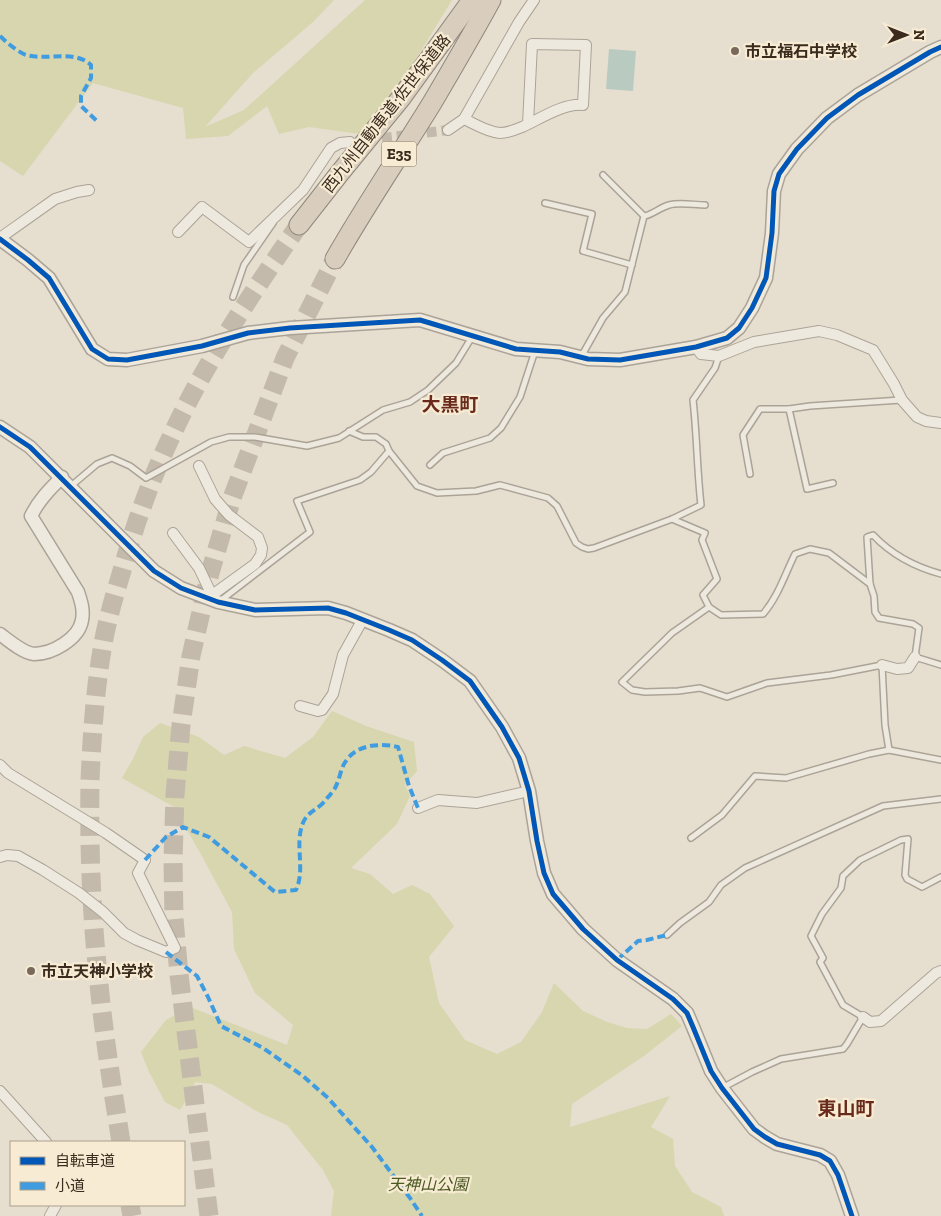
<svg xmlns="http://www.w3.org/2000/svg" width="941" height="1216" viewBox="0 0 941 1216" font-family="'Zilla Slab','Noto Sans JP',serif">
  <rect width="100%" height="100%" fill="#e6dece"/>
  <g fill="#d7d6af">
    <polygon points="0,0 334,0 313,22 252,74 205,127 244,110 365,0 452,0 411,67 360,134 309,127 279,134 267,106 228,136 186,139 183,108 93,83 23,176 0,161"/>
    <polygon points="332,711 366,726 414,742 417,771 405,785 410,796 397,824 351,868 370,874 393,894 412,885 430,894 454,926 429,957 439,1003 465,1040 497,1054 521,1042 542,1012 554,983 583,1011 607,1022 627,1028 647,1029 671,1014 682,1026 644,1056 572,1104 570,1127 670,1096 651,1127 673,1139 675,1166 692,1192 721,1207 724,1216 331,1216 334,1191 323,1170 287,1125 258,1112 212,1084 195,1082 188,1097 180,1110 165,1102 149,1072 141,1052 166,1020 190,1007 287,1045 293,1025 255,993 234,949 232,912 203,858 174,807 122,778 133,759 143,737 160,723 199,737 224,755 244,746 285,758 313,737"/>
  </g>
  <polygon fill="#b9cbc0" points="609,49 636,51 633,91 606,89"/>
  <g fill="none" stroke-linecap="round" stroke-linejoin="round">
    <polyline stroke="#c4baab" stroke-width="10" stroke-dasharray="10 5" stroke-linecap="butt" points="367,140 448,130"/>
    <g stroke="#c4baab" stroke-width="19" stroke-dasharray="19 9" stroke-linecap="butt">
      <path d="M121,1142C112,1086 103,1030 98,974C91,909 89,844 90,780C92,735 95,689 103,644C107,621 114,597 121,574C134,527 150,481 171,437C205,362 252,293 299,225"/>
      <polyline points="130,1205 132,1216"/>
      <polyline points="209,1216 179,975 174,919 173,861 175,795 181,725 191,656 210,573 232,498 285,358 335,259"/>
    </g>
    <g stroke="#aba397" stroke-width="8">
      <g id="service">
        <polyline points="603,175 644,216"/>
        <polyline points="545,203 592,214 583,251 632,265"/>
        <polyline points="233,297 244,265 273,223"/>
        <path d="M581,357L603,318L625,292L644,216C650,216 661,207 669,205C680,202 694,205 705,205"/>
        <polyline points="789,409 807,489 833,483"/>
        <path d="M349,431L363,437H376L386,444L389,451L417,486L437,493L476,491L500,485L548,498L557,506L576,543L582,547L588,549L594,548L672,519L701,505C697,470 697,435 693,400L715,368L719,356"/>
        <polyline points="430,465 443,453 490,438 501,428 520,397 535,351"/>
        <polyline points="750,474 743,435 760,409 789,409 810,406 901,400"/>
        <polyline points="71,486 97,464 112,458 130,466 146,478 211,442 229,437 255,437 307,446 339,438 383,410 410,402 428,390 456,363 472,337"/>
        <path d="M672,519L705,533L702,540L717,579L703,595L709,607L721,615L763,614C778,597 785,574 795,554L810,549L829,553L870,584"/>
        <path d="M941,574C915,567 892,555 873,535L867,537L870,584L874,596L875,612L879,618L913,624L919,628L915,657L941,665"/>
        <polyline points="220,601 310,532 297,501 360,480 371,472 389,451"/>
        <polyline points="709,607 672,633 622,682 632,690 645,692 678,691 700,688 727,697 767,683 831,675 882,665 885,725 889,750"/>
        <polyline points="691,838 722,815 755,776 786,778 869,754 889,750 941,760"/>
        <polyline points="667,935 680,923 709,902 721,885 745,868 883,806 941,799"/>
        <polyline points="722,1088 752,1072 781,1059 843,1049 847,1044 863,1017 843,1005 820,962 823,958 811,936 822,914 841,888 843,876 860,860 901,840 908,839 905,875 907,879 922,887 941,877"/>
      </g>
    </g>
    <g stroke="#aba397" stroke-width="12">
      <g id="minor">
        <path d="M464,119C475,124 487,132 500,133C507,133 515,130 522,127C540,119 563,103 583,105L586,45L532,44L528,124"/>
        <polyline points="448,130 464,119 519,22 534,0"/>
        <polyline points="178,232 202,207 249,242 303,190 331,148 340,143 350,142"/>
        <polyline points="0,238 55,199 77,192 89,190"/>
        <polyline points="696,347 701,354 719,356 754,342 819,331 837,335 873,350 894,384 902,400 917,417 926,421 941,423"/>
        <polyline points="199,466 215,499 229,515 258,537 262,548 261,555 255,564 208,598"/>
        <polyline points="173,533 199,568 209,589 208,598"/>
        <polyline points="882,665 897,669 908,668 915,657"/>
        <polyline points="300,706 318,711 322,710 333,694 343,655 363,619"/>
        <polyline points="0,765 8,773 106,833 145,860 138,873 175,948 166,952 137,940 124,933 103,912 79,893 43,870 18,856 7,855 0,857"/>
        <polyline points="418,808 438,800 477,803 529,791"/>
        <polyline points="863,1017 870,1022 881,1021 936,973 941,971"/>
        <polyline points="0,1091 46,1142"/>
        <polyline points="50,1216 56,1205"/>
      </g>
    </g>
    <g stroke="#aba397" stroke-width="15">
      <g id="tertiary">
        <polyline points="0,239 28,260 49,278 92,349 108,359 127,360 202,346 248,333 290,328 420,320 516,349 560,352 588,359 620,360 696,347 727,338 739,328 752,308 766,278 772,233 774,191 779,174 797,149 827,118 858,95 930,52 941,47"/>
        <polyline points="0,427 30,447 154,571 181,588 218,602 255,610 328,608 346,613 389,630 412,640 442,660 470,681 502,727 519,758 529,791 537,841 544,873 553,894 583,929 617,960 673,999 687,1013 693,1027 711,1071 722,1088 754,1129 765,1137 777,1144 820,1155 830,1161 838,1175 852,1216"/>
        <path d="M0,634C8,640 23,653 34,654C52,654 79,639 82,620C84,610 81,601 78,592L31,516C39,500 49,490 62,477"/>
      </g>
    </g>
    <g stroke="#91887d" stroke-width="21">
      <g id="motorway">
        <polyline points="299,225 339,174 401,98 472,0"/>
        <path d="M335,259C365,206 400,155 432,103C452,69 472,35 491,0"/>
      </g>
    </g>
    <use href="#service" stroke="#eee9df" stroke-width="5"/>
    <use href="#minor" stroke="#eee9df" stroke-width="10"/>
    <use href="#tertiary" stroke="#eee9df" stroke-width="12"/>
    <use href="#motorway" stroke="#d9cebe" stroke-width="19"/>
    <g stroke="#3f9ce0" stroke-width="4" stroke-dasharray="8 4" stroke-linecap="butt">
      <path d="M0,36C6,42 18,52 26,55C47,61 74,49 91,65V78L81,96V106L99,123"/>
      <path d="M145,860L166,837L183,827L209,837L275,892L296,890C305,870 296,850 301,829C305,813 312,813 322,804C325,801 327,798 330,795C332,792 335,789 336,786C340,778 341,767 346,761C357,744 381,743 398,747L409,786L418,808"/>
      <polyline points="166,952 197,976 208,997 221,1026 263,1048 303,1076 328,1098 372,1147 410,1198 422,1216"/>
      <polyline points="617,960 638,941 647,940 667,935"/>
    </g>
    <g stroke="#f7ecd3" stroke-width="8">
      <g id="cycleway">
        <polyline points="0,239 28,260 49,278 92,349 108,359 127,360 202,346 248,333 290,328 420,320 516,349 560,352 588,359 620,360 696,347 727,338 739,328 752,308 766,278 772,233 774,191 779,174 797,149 827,118 858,95 930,52 941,47"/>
        <polyline points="0,427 30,447 154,571 181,588 218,602 255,610 328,608 346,613 389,630 412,640 442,660 470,681 502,727 519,758 529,791 537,841 544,873 553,894 583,929 617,960 673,999 687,1013 693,1027 711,1071 722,1088 754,1129 765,1137 777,1144 820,1155 830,1161 838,1175 852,1216"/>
      </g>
    </g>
    <use href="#cycleway" stroke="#0057b8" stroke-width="5"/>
  </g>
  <g fill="#776a5c" stroke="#f7ecd3" stroke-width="2">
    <circle cx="735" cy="51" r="5"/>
    <circle cx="31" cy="971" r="5"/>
  </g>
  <g text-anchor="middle" stroke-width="4.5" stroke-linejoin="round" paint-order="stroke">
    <rect fill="#f7ecd3" stroke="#736554" stroke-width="1" x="381.5" y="141.5" width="35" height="25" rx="4"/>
    <g font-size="15" font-weight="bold" fill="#3b2b1e">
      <text x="399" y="159">E35</text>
    </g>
    <g font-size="16" font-weight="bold" fill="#3b2b1e" stroke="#f7ecd3" text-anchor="start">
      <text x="745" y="57">市立福石中学校</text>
      <text x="41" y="977">市立天神小学校</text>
    </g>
    <g font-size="16" fill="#3b2b1e" stroke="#f7ecd3">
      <text transform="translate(386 113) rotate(-52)" y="6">西九州自動車道;佐世保道路</text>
    </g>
    <g font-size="16" font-style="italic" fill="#4c5923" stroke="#f7ecd3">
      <text x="428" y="1190">天神山公園</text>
    </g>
    <g font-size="19" font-weight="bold" fill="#6a2a1b" stroke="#f7ecd3">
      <text x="450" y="411">大黒町</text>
      <text x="846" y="1115">東山町</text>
    </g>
  </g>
  <rect x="10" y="1141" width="175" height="65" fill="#f7ecd3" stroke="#ac9f8b"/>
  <rect x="20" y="1157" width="25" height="8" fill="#0057b8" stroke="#ac9f8b"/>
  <text x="55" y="1166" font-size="15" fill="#3b2b1e">自転車道</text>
  <rect x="20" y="1182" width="25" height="8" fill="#3f9ce0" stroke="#ac9f8b"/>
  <text x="55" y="1191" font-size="15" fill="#3b2b1e">小道</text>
  <g transform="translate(906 35) rotate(90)" stroke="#f7ecd3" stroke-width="4" paint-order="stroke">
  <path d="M0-4L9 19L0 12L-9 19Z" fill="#3b2b1e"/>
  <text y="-8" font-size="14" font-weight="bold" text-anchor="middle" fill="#3b2b1e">N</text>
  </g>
</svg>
